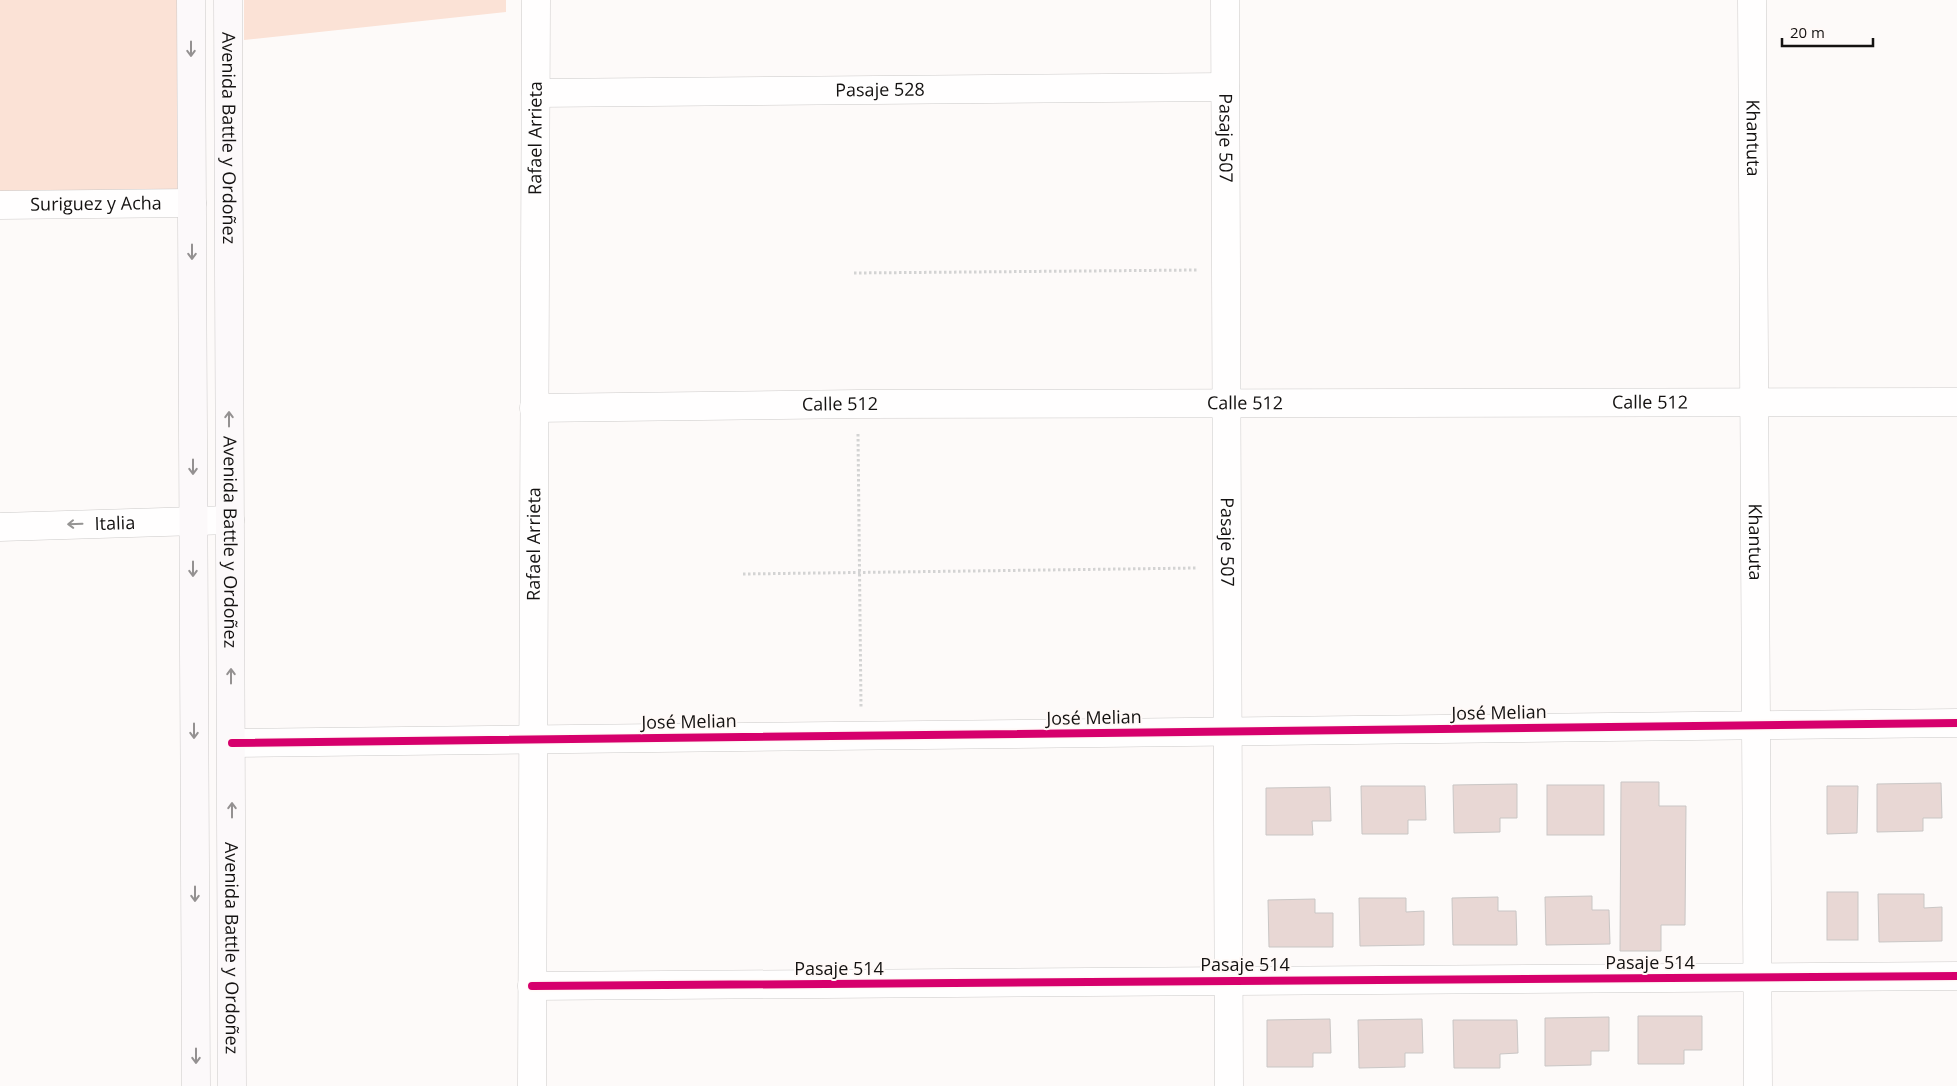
<svg xmlns="http://www.w3.org/2000/svg" width="1957" height="1086" viewBox="0 0 1957 1086" font-family="'Open Sans',sans-serif">
  <rect width="100%" height="100%" fill="#fdfaf9"/>
  <g fill="#fbe2d6">
    <polygon points="0,0 191,0 192,203 0,205"/>
    <polygon points="244,0 506,0 506,12 244,40"/>
  </g>
  <g fill="#e8d7d4" stroke="#c9c6c5">
    <polygon points="1621,782 1659,782 1659,806 1686,806 1685,925 1661,925 1661,951 1620,951"/>
    <polygon points="1941,783 1942,818 1923,818 1923,831 1877,832 1877,784"/>
    <polygon points="1517,784 1517,818 1500,818 1500,832 1454,833 1453,785"/>
    <rect x="1547" y="785" width="57" height="50"/>
    <polygon points="1361,786 1425,786 1426,820 1408,820 1408,834 1362,834"/>
    <polygon points="1827,786 1858,786 1857,833 1827,834"/>
    <polygon points="1330,787 1331,821 1312,821 1313,835 1266,835 1266,788"/>
    <rect x="1827" y="892" width="31" height="48"/>
    <polygon points="1878,894 1924,894 1924,908 1942,907 1942,941 1879,942"/>
    <polygon points="1592,896 1592,910 1609,910 1610,944 1546,945 1545,897"/>
    <polygon points="1498,897 1498,911 1516,911 1517,945 1453,945 1452,898"/>
    <polygon points="1359,898 1406,898 1406,912 1424,911 1424,945 1360,946"/>
    <polygon points="1315,899 1315,913 1333,913 1333,947 1269,947 1268,900"/>
    <polygon points="1638,1016 1702,1016 1702,1050 1684,1050 1684,1064 1638,1064"/>
    <polygon points="1609,1017 1609,1051 1591,1051 1591,1065 1545,1066 1545,1018"/>
    <polygon points="1330,1019 1331,1053 1313,1053 1313,1067 1267,1067 1267,1020"/>
    <polygon points="1422,1019 1423,1053 1405,1053 1405,1067 1359,1068 1358,1020"/>
    <polygon points="1453,1020 1517,1020 1518,1053 1500,1054 1500,1068 1454,1068"/>
  </g>
  <g fill="none" stroke-linecap="round" stroke-linejoin="round">
    <g stroke="#cccac9" stroke-width="29">
      <g id="minor">
        <path id="s1" d="M1225,0L1229,1086"/>
        <path id="s2" d="M1752,0L1758,1086"/>
        <path id="s3" d="M536,93L1225,87"/>
        <path id="s4" d="M0,205L192,203"/>
        <path id="s5" d="M534,408L858,404L1957,402"/>
        <path id="s6" d="M0,527L230,520"/>
        <polyline points="232,743 1957,723"/>
        <polyline points="532,986 1957,976"/>
        <path id="s7" d="M532,1086L536,0"/>
      </g>
    </g>
    <g stroke="#cccac9" stroke-width="29">
      <g id="secondary">
        <polyline points="191,0 196,1086"/>
        <path id="s8" d="M228,0L232,1086"/>
      </g>
    </g>
    <g stroke="#d3d3d3" stroke-width="3" stroke-dasharray="2.5 2.5" stroke-linecap="butt">
      <polyline points="854,273 1198,270"/>
      <polyline points="858,434 861,707"/>
      <polyline points="743,574 1197,568"/>
    </g>
    <use href="#minor" stroke="#fffefe" stroke-width="28"/>
    <use href="#secondary" stroke="#fcf9fa" stroke-width="28"/>
    <g stroke="#fff9f7" stroke-width="11">
      <g id="cycleway">
        <polyline points="232,743 1957,723"/>
        <polyline points="532,986 1957,976"/>
      </g>
    </g>
    <use href="#cycleway" stroke="#d6006c" stroke-width="8"/>
  </g>
  <defs><path id="oneway-shaft" d="M-6 0H5M1.5-3L5.5 0L1.5 3" fill="none" stroke-width="1.6" stroke-linecap="round" stroke-linejoin="round" transform="scale(1.25)"/></defs>
  <g stroke="#949191">
    <use href="#oneway-shaft" transform="translate(191 49) rotate(90)"/>
    <use href="#oneway-shaft" transform="translate(192 252) rotate(90)"/>
    <use href="#oneway-shaft" transform="translate(229 419) rotate(-90)"/>
    <use href="#oneway-shaft" transform="translate(193 467) rotate(90)"/>
    <use href="#oneway-shaft" transform="translate(193 569) rotate(90)"/>
    <use href="#oneway-shaft" transform="translate(231 676) rotate(-90)"/>
    <use href="#oneway-shaft" transform="translate(194 731) rotate(90)"/>
    <use href="#oneway-shaft" transform="translate(232 810) rotate(-90)"/>
    <use href="#oneway-shaft" transform="translate(195 894) rotate(90)"/>
    <use href="#oneway-shaft" transform="translate(196 1056) rotate(90)"/>
  </g>
  <use stroke="#959493" href="#oneway-shaft" transform="translate(75 524) rotate(178)"/>
  <g text-anchor="middle" stroke-width="4" stroke-linejoin="round" paint-order="stroke">
    <g font-size="18" fill="#141211" stroke="#fff9f7">
      <text dy="6" stroke="none"><textPath href="#s3" startOffset="344">Pasaje 528</textPath></text>
      <text dy="6" stroke="none"><textPath href="#s8" startOffset="138">Avenida Battle y Ordoñez</textPath></text>
      <text dy="6" stroke="none"><textPath href="#s7" startOffset="948">Rafael Arrieta</textPath></text>
      <text dy="6" stroke="none"><textPath href="#s1" startOffset="138">Pasaje 507</textPath></text>
      <text dy="6" stroke="none"><textPath href="#s2" startOffset="138">Khantuta</textPath></text>
      <text dy="6" stroke="none"><textPath href="#s4" startOffset="96">Suriguez y Acha</textPath></text>
      <text dy="6" stroke="none"><textPath href="#s5" startOffset="1116">Calle 512</textPath></text>
      <text dy="6" stroke="none"><textPath href="#s5" startOffset="711">Calle 512</textPath></text>
      <text dy="6" stroke="none"><textPath href="#s5" startOffset="306">Calle 512</textPath></text>
      <text dy="6" stroke="none"><textPath href="#s6" startOffset="115">Italia</textPath></text>
      <text dy="6" stroke="none"><textPath href="#s8" startOffset="542">Avenida Battle y Ordoñez</textPath></text>
      <text dy="6" stroke="none"><textPath href="#s7" startOffset="542">Rafael Arrieta</textPath></text>
      <text dy="6" stroke="none"><textPath href="#s1" startOffset="542">Pasaje 507</textPath></text>
      <text dy="6" stroke="none"><textPath href="#s2" startOffset="542">Khantuta</textPath></text>
      <text transform="translate(1499 713) rotate(-1)" y="6">José Melian</text>
      <text transform="translate(1094 718) rotate(-1)" y="6">José Melian</text>
      <text transform="translate(689 722) rotate(-1)" y="6">José Melian</text>
      <text dy="6" stroke="none"><textPath href="#s8" startOffset="948">Avenida Battle y Ordoñez</textPath></text>
      <text x="1650" y="969">Pasaje 514</text>
      <text x="1245" y="971">Pasaje 514</text>
      <text x="839" y="975">Pasaje 514</text>
    </g>
  </g>
  <path d="M1782 38v8h91v-8" fill="none" stroke="#141211" stroke-width="2.5"/>
  <text x="1790" y="38" font-size="15" fill="#141211" stroke="#fff9f7" stroke-width="4" paint-order="stroke">20 m</text>
</svg>
